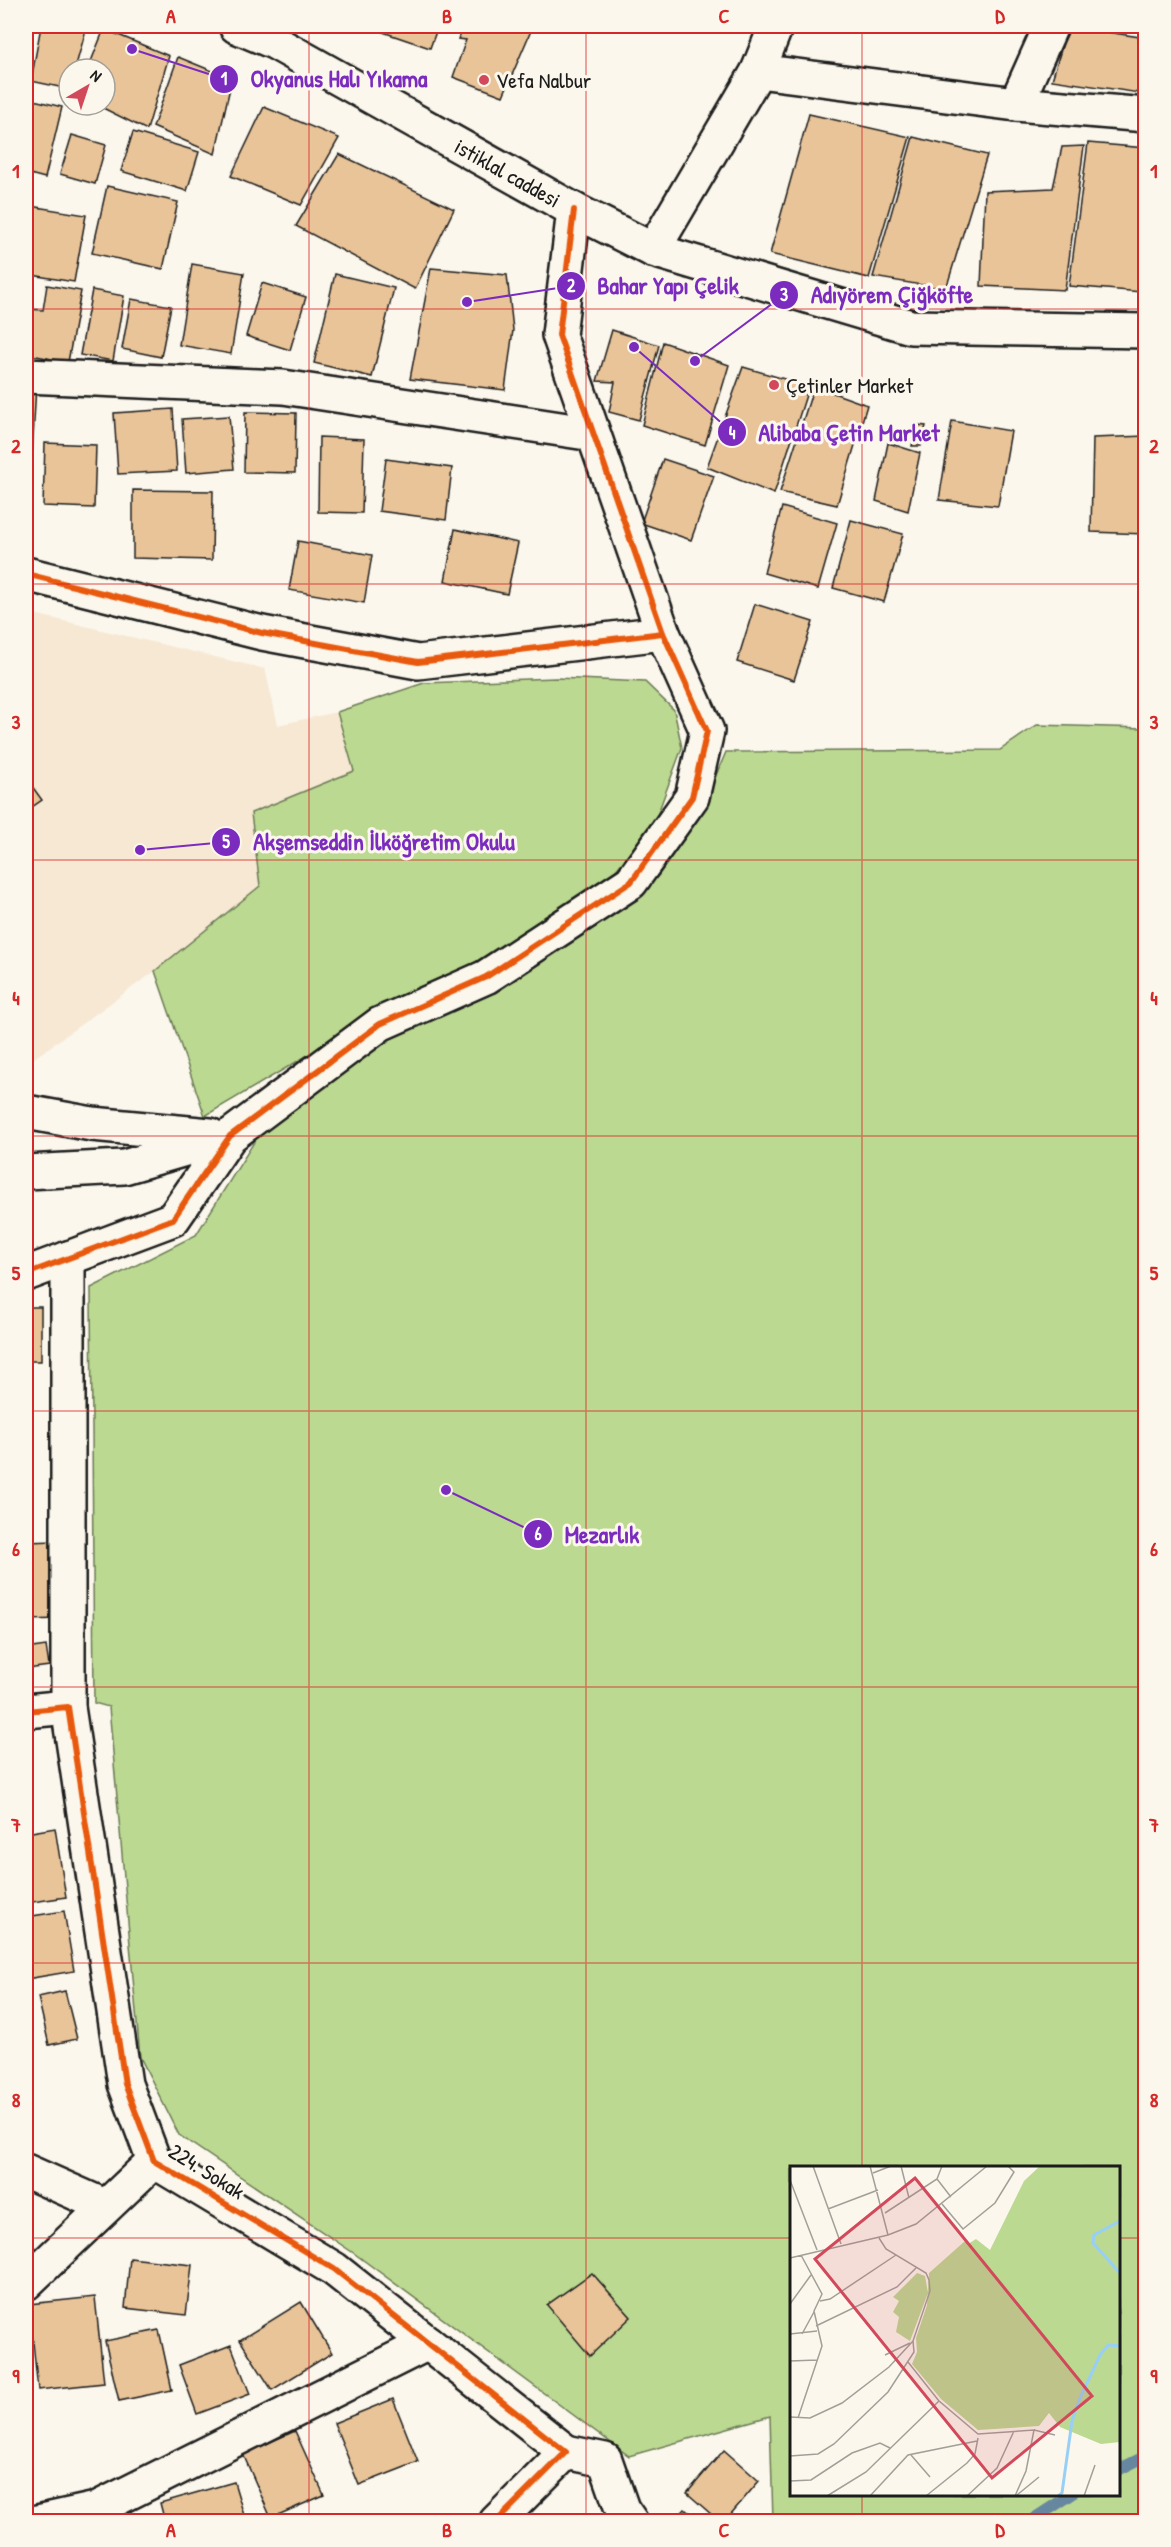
<svg xmlns="http://www.w3.org/2000/svg" width="1171" height="2547" viewBox="0 0 1171 2547" font-family="'Patrick Hand',sans-serif">
  <rect width="100%" height="100%" fill="#fbf7ec"/>
  <filter id="ink" filterUnits="userSpaceOnUse"><feTurbulence type="fractalNoise" baseFrequency=".0167" numOctaves="2"/><feDisplacementMap in="SourceGraphic" scale="12" xChannelSelector="R" yChannelSelector="G"/><feConvolveMatrix kernelMatrix="1 2 1 2 8 2 1 2 1" color-interpolation-filters="sRGB"/></filter>
  <g filter="url(#ink)">
    <polygon fill="#f6e8d3" points="26,612 265,669 278,725 337,712 355,771 251,813 260,886 155,971 26,1064"/>
    <g fill="#bbd991" stroke="#6c7a56" stroke-width="1.5" fill-rule="evenodd">
      <polygon points="556,678 645,682 674,710 682,748 655,821 608,880 502,948 372,1017 205,1116 155,971 260,886 251,813 354,771 337,712 424,683"/>
      <path d="M1037,725L1145,728V2521H773L770,2416L629,2456L355,2254L179,2135L140,2057L109,1707L94,1703L91,1288L196,1235L264,1126L392,1035L531,967L658,876L696,822L726,752L1000,750ZM792,2168H1118V2494H792Z"/>
    </g>
    <g fill="none" stroke-linecap="round" stroke-linejoin="round">
      <g stroke="#66879f" stroke-width="12">
        <polyline points="1118,2470 1146,2456"/>
        <polyline points="1029,2522 1072,2494"/>
      </g>
    </g>
    <g fill="#e9c499" stroke="#1c1c1c" stroke-width="1.5">
      <polygon points="41,26 87,26 75,69 69,69 69,89 31,81"/>
      <polygon points="382,26 438,26 430,48 380,31"/>
      <polygon points="463,26 533,26 503,96 453,77 466,40 458,39"/>
      <polygon points="1068,26 1146,38 1146,94 1052,80"/>
      <polygon points="104,29 169,56 147,130 97,105 105,105 105,69 88,69"/>
      <polygon points="178,57 232,79 215,154 153,127"/>
      <polygon points="26,98 62,107 45,178 26,173"/>
      <polygon points="264,107 339,138 301,205 231,176"/>
      <polygon points="809,114 910,137 869,278 770,254"/>
      <polygon points="133,132 199,152 187,191 121,171"/>
      <polygon points="72,135 106,145 95,184 60,174"/>
      <polygon points="913,137 987,155 946,289 873,277"/>
      <polygon points="1088,143 1146,148 1146,265 1142,292 1069,286"/>
      <polygon points="1084,146 1065,290 981,286 985,191 1053,188 1062,147"/>
      <polygon points="339,154 454,209 415,289 296,226"/>
      <polygon points="107,186 178,202 163,269 92,253"/>
      <polygon points="30,206 86,215 74,282 26,274 26,230"/>
      <polygon points="192,264 244,273 231,354 179,345"/>
      <polygon points="431,268 507,275 513,330 505,390 410,379"/>
      <polygon points="335,274 394,288 372,377 314,363"/>
      <polygon points="262,283 306,297 290,350 246,336"/>
      <polygon points="47,285 81,291 68,362 26,354 26,309 43,310"/>
      <polygon points="92,290 124,296 113,361 80,355"/>
      <polygon points="131,299 171,306 161,357 122,349"/>
      <polygon points="612,330 659,345 639,420 609,412 615,382 597,381"/>
      <polygon points="663,342 729,365 705,445 642,425"/>
      <polygon points="743,367 809,386 774,494 707,467"/>
      <polygon points="26,385 36,386 32,457 26,457"/>
      <polygon points="814,386 867,405 837,505 780,492"/>
      <polygon points="173,409 177,471 118,474 114,413"/>
      <polygon points="245,412 296,413 295,473 244,472"/>
      <polygon points="229,416 234,469 186,473 182,419"/>
      <polygon points="952,421 1011,431 998,506 939,500"/>
      <polygon points="917,425 926,426 921,446 912,446"/>
      <polygon points="1146,436 1146,534 1091,532 1093,438"/>
      <polygon points="319,437 364,439 362,513 318,512"/>
      <polygon points="45,443 96,445 94,508 43,506"/>
      <polygon points="888,443 920,453 908,511 876,501"/>
      <polygon points="386,459 452,468 446,520 379,511"/>
      <polygon points="663,459 714,476 691,540 641,523"/>
      <polygon points="133,490 213,491 212,560 133,558"/>
      <polygon points="782,507 837,523 818,589 764,573"/>
      <polygon points="851,520 903,534 884,602 833,588"/>
      <polygon points="455,529 518,543 507,594 445,581"/>
      <polygon points="298,541 372,555 364,603 289,590"/>
      <polygon points="755,604 813,622 794,680 737,662"/>
      <polygon points="26,778 42,800 26,811"/>
      <rect x="26" y="1307" width="15" height="54"/>
      <polygon points="57,1541 59,1619 26,1620 26,1542"/>
      <polygon points="46,1646 49,1666 27,1669 26,1649"/>
      <polygon points="55,1828 66,1897 26,1903 26,1833"/>
      <polygon points="64,1911 74,1971 26,1979 26,1917"/>
      <polygon points="65,1991 77,2039 49,2045 38,1997"/>
      <polygon points="130,2258 192,2265 186,2315 125,2308"/>
      <polygon points="592,2273 631,2317 590,2356 547,2305"/>
      <polygon points="95,2297 104,2383 38,2390 29,2304"/>
      <polygon points="301,2302 332,2353 272,2390 240,2340"/>
      <polygon points="159,2330 172,2390 119,2401 105,2341"/>
      <polygon points="231,2345 250,2394 197,2414 179,2365"/>
      <polygon points="393,2399 418,2462 359,2485 334,2423"/>
      <polygon points="295,2431 324,2495 271,2518 243,2454"/>
      <polygon points="724,2450 759,2481 724,2522 720,2522 687,2493"/>
      <polygon points="234,2482 246,2522 165,2522 160,2503"/>
      <polygon points="685,2508 700,2522 672,2522"/>
    </g>
    <g fill="none" stroke-linecap="round" stroke-linejoin="round">
      <g stroke="#1c1c1c" stroke-width="38">
        <g id="minor">
          <polyline points="758,71 1016,104 1146,115"/>
          <polyline points="1016,104 1051,26"/>
          <polyline points="653,250 758,71 776,26"/>
          <polyline points="26,376 283,387 593,434"/>
          <polyline points="26,574 262,633 418,662 663,633"/>
          <polyline points="26,1112 92,1124 210,1135"/>
          <polyline points="26,1172 124,1167 230,1136"/>
          <polyline points="26,1274 173,1219 230,1136 380,1024 486,977 631,882 692,797 707,731 663,633 559,335 574,210"/>
          <polyline points="68,1707 68,1258"/>
          <polyline points="26,1711 68,1707 125,2084 154,2161 334,2269 566,2452 496,2522"/>
          <polyline points="26,2171 105,2206"/>
          <polyline points="26,2283 154,2161"/>
          <polyline points="566,2452 605,2460 622,2509 631,2522"/>
          <polyline points="37,2522 96,2509 428,2343"/>
        </g>
      </g>
      <g stroke="#1c1c1c" stroke-width="38">
        <g id="major">
          <path id="s1" d="M236,26L274,42L574,210L653,250L911,327L1146,331"/>
        </g>
      </g>
      <use href="#minor" stroke="#fbf7ec" stroke-width="33"/>
      <use href="#major" stroke="#fbf7ec" stroke-width="33"/>
      <g stroke="#fbf7ec" stroke-width="10">
        <g id="cycleway">
          <polyline points="26,574 262,633 418,662 663,633"/>
          <polyline points="26,1274 173,1219 230,1136 380,1024 486,977 631,882 692,797 707,731 663,633 559,335 574,210"/>
          <polyline points="26,1711 68,1707 125,2084 154,2161 334,2269 566,2452 496,2522"/>
        </g>
      </g>
      <use href="#cycleway" stroke="#e8590c" stroke-width="6"/>
    </g>
  </g>
  <path fill="none" stroke="#d62828" stroke-width="1.5" stroke-opacity="0.55" d="M309,26V2522M586,26V2522M862,26V2168M26,309H1146M26,584H1146M26,860H1146M26,1136H1146M26,1411H1146M26,1687H1146M26,1963H1146M26,2238H792M1118,2238H1146M862,2494V2522"/>
  <g fill="#d1495b" stroke="#fbf7ec" stroke-width="2">
    <circle cx="484" cy="80" r="6"/>
    <circle cx="774" cy="385" r="6"/>
  </g>
  <g text-anchor="middle" stroke-width="6" stroke-linejoin="round" paint-order="stroke">
    <g font-size="22" fill="#1c1c1c" stroke="#fbf7ec" text-anchor="start">
      <text x="496" y="88">Vefa Nalbur</text>
      <text x="786" y="393">Çetinler Market</text>
    </g>
    <g font-size="22" fill="#1c1c1c" stroke="#fbf7ec">
      <text dy="8" stroke="none"><textPath href="#s1" startOffset="309">istiklal caddesi</textPath></text>
      <text transform="translate(207 2171) rotate(32)" y="8">224. Sokak</text>
    </g>
  </g>
  <g transform="translate(790 2166)">
    <rect width="330" height="330" fill="#fbf7ec"/>
    <path d="M250,0H330V276L311,278L270,261L259,247L249,260L188,264L151,233L122,198L127,186L126,172L137,139L139,107L175,75L178,78L186,73L200,84L234,15ZM127,107L135,110L138,127L120,175L106,166L109,151L103,146L109,135L103,131Z" fill="#bbd991"/>
    <path fill="none" stroke="#98cff7" stroke-width="3" d="M330,55L304,69L303,77L330,107M268,330L272,327L282,255L290,232L310,189L318,179L330,180"/>
    <path fill="none" stroke="#a29f99" stroke-width="1.5" d="M23,0L51,78M80,0L98,69M111,0L119,32M83,7L101,0M147,13L161,31M0,14L27,84M152,38L173,63L205,37L224,6L218,0M38,43L88,24M95,47L147,13L152,0M0,92L98,69L126,58L197,0M30,135L40,133L106,89M0,138L21,109M26,160L107,121L126,102M0,168L27,165M12,168L24,146M95,189L120,177M0,195L27,194M118,196L149,235M0,251L20,252L52,237L99,201L123,175M8,252L32,180L24,145L32,128L11,89M244,264L265,269M121,289L140,311M0,290L28,288L44,278L98,226L124,186L123,175L140,125L139,114L136,107L96,83L89,72M0,315L21,314L62,287L90,277L100,282M227,329L249,311M37,330L76,306L149,235L188,268L244,264L236,305L225,330M80,330L118,289L187,275M136,330L177,297L185,288L188,272M177,330L207,302L224,265M294,330L305,299"/>
    <path fill="#d1495b" fill-opacity="0.15" stroke="#d1495b" stroke-width="3" d="M125,12L302,230L202,312L25,93Z"/>
    <rect width="330" height="330" fill="none" stroke="#1c1c1c" stroke-width="3"/>
  </g>
  <path fill="none" stroke="#7b2cbf" stroke-width="2" d="M132 49L224 79M467 302L571 286M695 361L784 295M634 347L732 432M140 850L226 842M446 1490L538 1534"/>
  <g fill="#7b2cbf" stroke="#fbf7ec" stroke-width="2">
    <circle cx="132" cy="49" r="6"/>
    <circle cx="467" cy="302" r="6"/>
    <circle cx="695" cy="361" r="6"/>
    <circle cx="634" cy="347" r="6"/>
    <circle cx="140" cy="850" r="6"/>
    <circle cx="446" cy="1490" r="6"/>
    <circle cx="224" cy="79" r="15"/>
    <circle cx="571" cy="286" r="15"/>
    <circle cx="784" cy="295" r="15"/>
    <circle cx="732" cy="432" r="15"/>
    <circle cx="226" cy="842" r="15"/>
    <circle cx="538" cy="1534" r="15"/>
  </g>
  <g font-size="18" text-anchor="middle" font-weight="bold" fill="#fff">
    <text x="224" y="85">1</text>
    <text x="571" y="292">2</text>
    <text x="784" y="301">3</text>
    <text x="732" y="439">4</text>
    <text x="226" y="848">5</text>
    <text x="538" y="1540">6</text>
  </g>
  <g font-size="24" text-anchor="middle" font-weight="bold" fill="#7b2cbf" stroke="#fbf7ec" stroke-width="6" stroke-linejoin="round" paint-order="stroke">
    <text x="339" y="87">Okyanus Halı Yıkama</text>
    <text x="668" y="294">Bahar Yapı Çelik</text>
    <text x="892" y="303">Adıyörem Çiğköfte</text>
    <text x="849" y="441">Alibaba Çetin Market</text>
    <text x="384" y="850">Akşemseddin İlköğretim Okulu</text>
    <text x="602" y="1543">Mezarlık</text>
  </g>
  <rect width="1171" height="2547" fill="none" stroke="#fbf7ec" stroke-width="66"/>
  <g transform="translate(87 87) rotate(39)"><circle r="28" fill="#fbf7ec" stroke="#a29f99" stroke-width="1.5"/>
  <path d="M0-4.5L10 22L0 15L-10 22Z" fill="#d1495b"/>
  <text y="-9" font-size="16" font-weight="bold" text-anchor="middle" fill="#1c1c1c">N</text>
  </g>
  <rect x="33" y="33" width="1105" height="2481" fill="none" stroke="#d62828" stroke-width="2"/>
  <g font-size="20" text-anchor="middle" font-weight="bold" fill="#d62828">
    <text x="171" y="23">A</text>
    <text x="447" y="23">B</text>
    <text x="724" y="23">C</text>
    <text x="1000" y="23">D</text>
    <text x="16" y="178">1</text>
    <text x="1154" y="178">1</text>
    <text x="16" y="453">2</text>
    <text x="1154" y="453">2</text>
    <text x="16" y="729">3</text>
    <text x="1154" y="729">3</text>
    <text x="16" y="1005">4</text>
    <text x="1154" y="1005">4</text>
    <text x="16" y="1280">5</text>
    <text x="1154" y="1280">5</text>
    <text x="16" y="1556">6</text>
    <text x="1154" y="1556">6</text>
    <text x="16" y="1832">7</text>
    <text x="1154" y="1832">7</text>
    <text x="16" y="2107">8</text>
    <text x="1154" y="2107">8</text>
    <text x="16" y="2383">9</text>
    <text x="1154" y="2383">9</text>
    <text x="171" y="2537">A</text>
    <text x="447" y="2537">B</text>
    <text x="724" y="2537">C</text>
    <text x="1000" y="2537">D</text>
  </g>
</svg>
